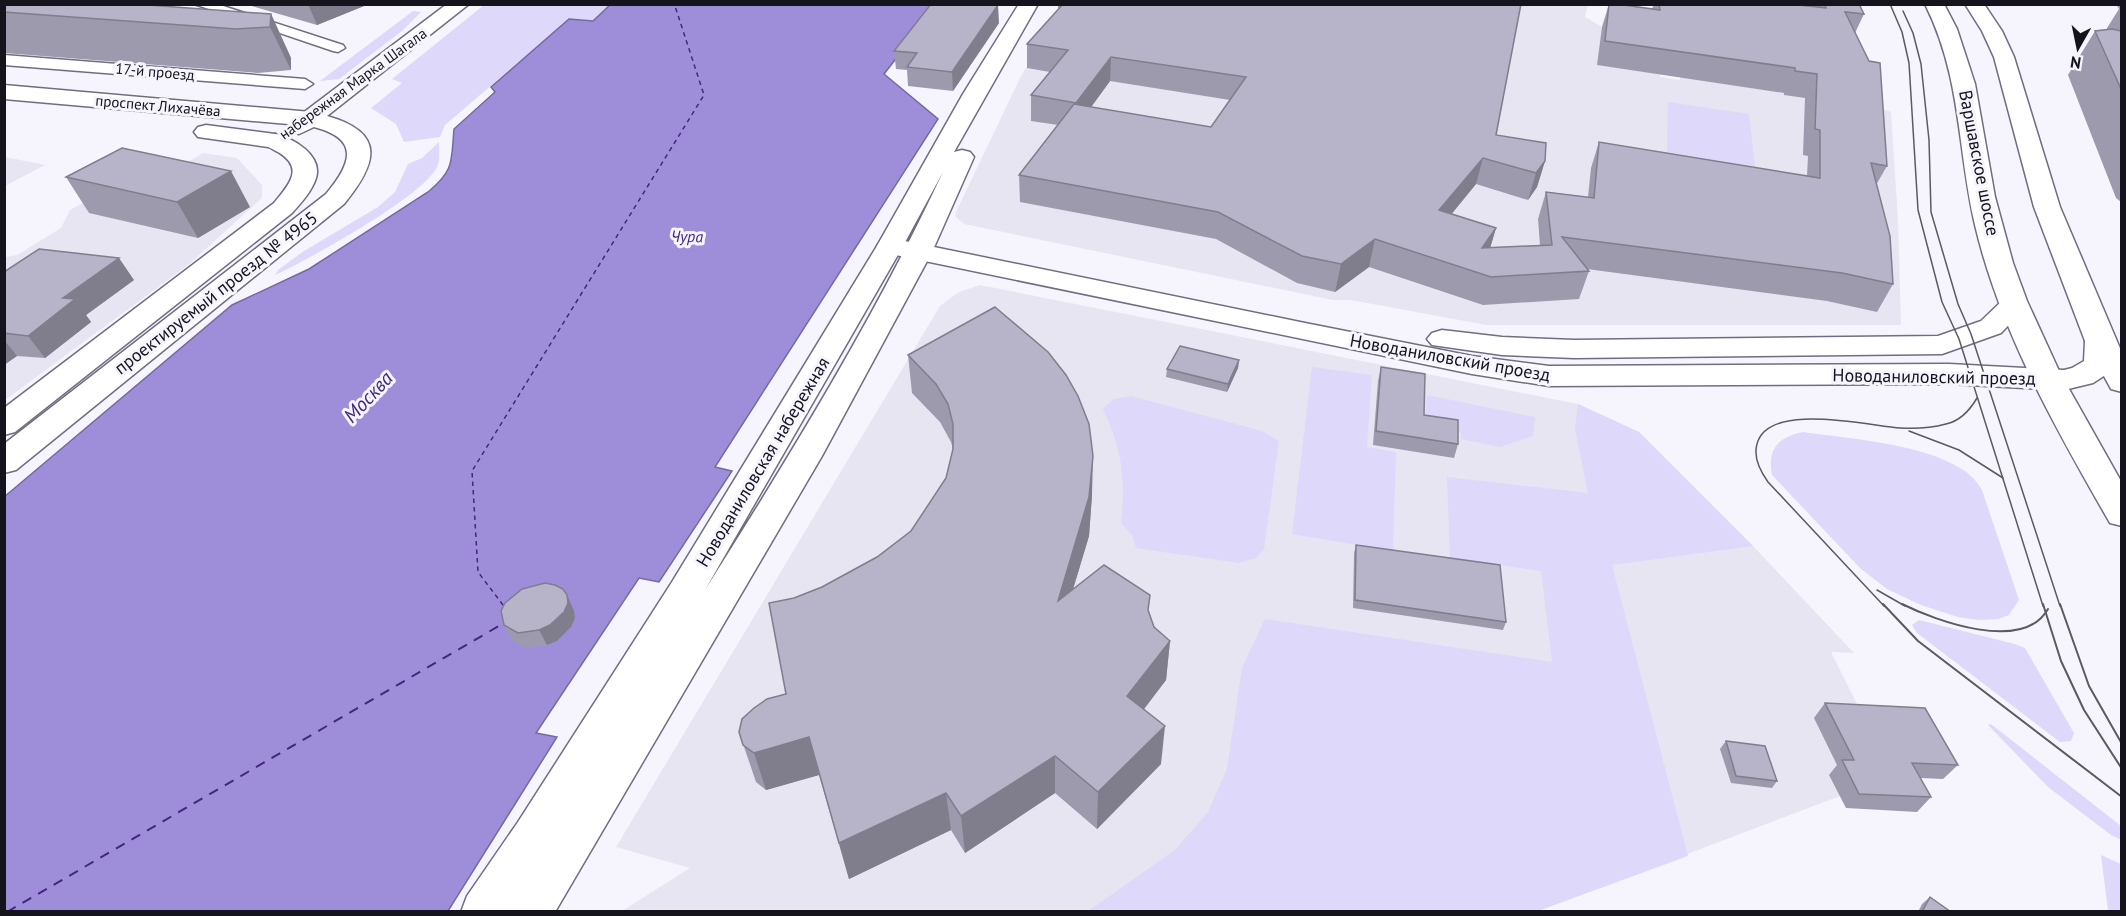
<svg xmlns="http://www.w3.org/2000/svg" width="2126" height="916" viewBox="0 0 2126 916" font-family="'PT Sans',sans-serif">
  <rect width="100%" height="100%" fill="#f6f5fe"/>
  <g fill="#e6e5f1">
    <polygon points="1063,5 1588,5 1585,17 1602,27 1598,65 1660,74 1660,77 1680,80 1680,77 1784,93 1785,95 1874,106 1891,112 1898,221 1901,325 1486,325 1351,300 1333,300 964,224 956,217 956,212 1020,78"/>
    <polygon points="203,153 237,158 262,185 262,198 188,265 5,400 5,257 17,255 61,228 70,210 165,157 188,162"/>
    <polygon points="5,157 45,165 5,186"/>
    <polygon points="980,285 1578,404 1639,432 1753,546 1854,653 1831,652 1865,720 1842,775 1840,796 1538,911 622,911 690,868 616,847 940,306 959,292"/>
  </g>
  <g fill="#ded8fb">
    <polygon points="484,5 611,5 593,21 569,19 445,125 440,137 404,142 396,124 371,108 402,83 392,79"/>
    <polygon points="413,11 421,12 402,31 339,79 320,81"/>
    <polygon points="1668,102 1749,114 1755,167 1667,152"/>
    <path d="M439,142C439,149 440,159 438,165C428,194 306,261 275,275L278,270L304,251L378,207L395,192L408,164L422,158Z"/>
    <polygon points="1312,367 1372,375 1367,447 1396,452 1393,551 1292,534"/>
    <polygon points="1427,395 1535,417 1533,436 1500,447 1461,439 1461,432 1424,425"/>
    <path d="M1131,396L1262,431L1279,441L1264,549L1256,558L1239,563L1136,548L1132,535L1121,523C1126,478 1122,449 1103,409L1113,399Z"/>
    <polygon points="1578,404 1639,432 1753,546 1612,565 1688,856 1538,911 1087,912 1176,849 1208,812 1227,769 1242,668 1265,619 1552,662 1541,571 1450,558 1447,477 1588,493 1575,429"/>
    <path d="M1803,432C1848,439 1960,445 1982,490L2019,600L2009,615L1998,619L1979,620L1958,617L1921,605L1887,589L1861,569L1772,475C1767,449 1778,437 1803,432Z"/>
    <polygon points="1919,620 2015,644 2025,648 2074,733 2071,741 2060,742 1917,633 1912,625"/>
    <polygon points="1991,724 2121,826 2121,840 2111,835 2048,787 1988,725"/>
    <polygon points="2101,855 2121,864 2121,911 2108,911"/>
  </g>
  <path fill="#9e8eda" stroke="#7569a1" stroke-width="1.5" d="M611,4L938,5L884,74L938,119L715,467L732,471L659,582L639,578L536,733L557,737L448,911H5L4,497L232,305L309,269L428,192C455,170 451,161 454,129L495,92L491,87L569,19L593,21Z"/>
  <g fill="none" stroke-linecap="round" stroke-linejoin="round">
    <polyline stroke="#43267f" stroke-width="1.5" stroke-dasharray="4.5 4" stroke-linecap="butt" points="503,605 478,572 472,471 704,95 675,6 680,4"/>
    <polyline stroke="#43267f" stroke-width="2" stroke-dasharray="10 8" stroke-linecap="butt" points="7,912 504,623"/>
    <g stroke="#706d81" stroke-width="3">
      <g id="pedestrian">
        <polygon points="194,4 217,4 343,45 345,48 338,52 333,51"/>
        <polygon points="4,55 305,79 313,84 305,89 4,65"/>
      </g>
    </g>
    <g stroke="#706d81" stroke-width="3">
      <g id="tertiary">
        <polygon points="4,85 311,112 319,114 322,119 319,124 311,126 4,99"/>
        <polygon points="206,125 275,134 283,136 287,141 283,146 275,148 198,137 194,132 198,127"/>
        <polygon points="890,238 1305,323 1472,356 1549,366 1949,364 2064,370 2072,368 2084,361 2085,341 2090,335 2100,332 2110,335 2115,341 2114,365 2110,372 2093,383 2064,390 1949,384 1549,386 1472,374 881,252 877,246 881,240"/>
        <polygon points="2013,297 2023,300 2027,306 2001,333 1942,354 1574,358 1502,355 1432,345 1427,339 1432,333 1442,330 1502,337 1574,340 1938,336 1981,321 2003,300"/>
      </g>
    </g>
    <g stroke="#706d81" stroke-width="3">
      <g id="secondary">
        <path d="M447,4H469L327,116C388,133 376,165 344,204L16,470L4,473V444L326,194C352,163 360,139 314,127L299,134L291,132L288,127L291,122Z"/>
        <path d="M1019,4H1038L954,152L962,150L970,152L974,157L932,252L822,456L555,912H461L467,896L518,822L672,582L877,246L963,94ZM943,172C875,317 791,454 705,590L903,246Z"/>
        <path d="M275,134C293,138 323,155 316,178C312,191 301,203 292,213L15,432L4,435V408L274,203C289,185 305,168 278,152C272,149 267,147 263,141L267,136Z"/>
      </g>
    </g>
    <g stroke="#706d81" stroke-width="3">
      <g id="primary">
        <path d="M1925,4H1944L1957,29L1975,84L1995,197L2013,263L2027,301L2060,373L2122,483V526L2110,523C2056,429 2000,331 1975,225C1957,148 1962,78 1925,4Z"/>
        <polygon points="1965,4 1984,4 2002,31 2014,57 2060,207 2122,353 2122,392 2111,389 2085,341 2034,207 1994,57 1982,31"/>
      </g>
    </g>
    <use href="#pedestrian" fill="#fff" fill-rule="evenodd"/>
    <use href="#tertiary" fill="#fff" fill-rule="evenodd"/>
    <use href="#secondary" fill="#fff" fill-rule="evenodd"/>
    <use href="#primary" fill="#fff" fill-rule="evenodd"/>
    <g stroke="#5b5961" stroke-width="1.5">
      <polyline points="1890,4 1902,32 1909,63 1918,210 1942,302 1959,339 2043,606"/>
      <polyline points="1903,11 1913,33 1921,64 1929,140 1931,212 1958,304 1971,334 2060,606"/>
      <polyline points="1909,431 1959,450 2003,478"/>
      <polyline points="1877,590 1905,606"/>
      <path d="M1884,606L1768,482C1760,471 1753,458 1757,444C1768,401 1869,426 1900,428C1915,429 1931,428 1946,424C1960,421 1970,410 1977,398"/>
    </g>
    <g stroke="#5b5961" stroke-width="2">
      <polyline points="1883,604 1918,641 2122,797"/>
      <path d="M1902,604C1936,621 2023,653 2048,609"/>
      <polyline points="2043,604 2061,661 2084,710 2122,769"/>
      <polyline points="2060,604 2089,686 2122,744"/>
    </g>
  </g>
  <g fill="#9d9aad" fill-rule="evenodd">
    <polygon points="4,4 271,14 291,58 291,70 258,73 4,53"/>
    <polygon points="245,4 369,4 317,25"/>
    <path d="M1058,4H1521L1496,135L1545,161L1537,187L1528,200L1476,184L1451,214L1496,228L1490,248L1540,245L1538,219L1546,192L1588,197L1591,168L1599,142L1807,176L1808,156L1803,155L1805,98L1784,95V93L1597,65L1602,27L1609,4L1652,9L1654,4H1789L1805,6L1804,4H1859L1864,14L1855,33L1887,166L1876,185L1893,284L1877,312L1827,301L1587,269L1589,271L1579,299L1483,305L1369,267L1335,292L1297,283L1216,239L1020,202L1019,175L1058,125L1031,121V95L1050,72L1027,68V44L1058,10ZM1110,81L1230,100L1211,127L1091,107Z"/>
    <polygon points="2116,4 2121,4 2121,202 2116,198 2068,75 2095,31 2107,30 2107,28 2119,9"/>
    <polygon points="999,23 953,91 908,86 907,70 896,69 894,51"/>
    <polygon points="66,177 250,207 198,238 89,213"/>
    <polygon points="4,272 134,280 86,315 91,322 45,358 17,356 4,365"/>
    <polygon points="908,355 1092,495 1089,536 1073,589 1149,612 1154,627 1170,641 1166,680 1144,709 1161,764 1097,829 1055,793 965,853 951,830 849,879 819,775 766,790 756,782 739,732 786,694 794,598 822,587 877,557 911,531 946,478 953,449 951,442 940,422 912,393"/>
    <polygon points="1239,360 1238,368 1227,392 1166,377 1167,369"/>
    <polygon points="1381,367 1424,415 1458,444 1454,458 1373,445 1378,381"/>
    <polygon points="1356,545 1506,622 1503,630 1353,608 1354,553"/>
    <polygon points="574,611 575,618 571,627 557,641 547,645 526,648 512,640 504,625"/>
    <polygon points="1825,703 1958,765 1943,779 1920,778 1931,797 1917,812 1846,808 1829,775 1837,765 1814,718"/>
    <polygon points="1726,741 1777,781 1772,788 1731,783 1720,749"/>
    <polygon points="1930,897 1951,912 1918,912 1922,904"/>
  </g>
  <g fill="#807d8d">
    <polygon points="308,4 369,4 317,25"/>
    <polygon points="998,5 999,23 953,91 952,72"/>
    <polygon points="271,14 291,58 291,70 270,27"/>
    <polygon points="1111,57 1110,81 1076,128 1076,103"/>
    <polygon points="1483,158 1476,184 1433,237 1439,210"/>
    <polygon points="1545,161 1537,187 1528,200 1536,173"/>
    <polygon points="231,171 250,207 198,238 177,202"/>
    <polygon points="1496,228 1488,255 1482,248"/>
    <polygon points="1375,239 1369,267 1335,292 1341,264"/>
    <polygon points="119,258 134,280 86,315 91,322 45,358 28,336 63,298"/>
    <polygon points="4,340 17,356 4,365"/>
    <polygon points="1239,360 1238,368 1227,392 1228,384"/>
    <polygon points="1093,456 1092,495 1089,536 1058,639 1058,601"/>
    <polygon points="567,595 574,611 575,618 571,627 557,641 547,645 539,630"/>
    <polygon points="1170,641 1166,680 1125,734 1127,696"/>
    <polygon points="1165,726 1161,764 1097,829 1098,792"/>
    <polygon points="809,737 819,775 766,790 754,753"/>
    <polygon points="1055,756 1055,793 965,853 961,816"/>
    <polygon points="946,793 951,830 849,879 839,843"/>
  </g>
  <g fill="#b7b3c9" stroke="#807d8d" stroke-width="1.5">
    <polygon points="4,4 135,4 271,14 270,27 236,29 4,12"/>
    <polygon points="931,4 998,5 952,72 907,67 917,53 894,51"/>
    <polygon points="1063,4 1521,4 1496,135 1546,143 1545,161 1536,173 1483,158 1439,210 1496,228 1482,248 1552,245 1546,192 1594,198 1599,142 1820,178 1820,130 1815,129 1817,74 1795,71 1795,68 1605,41 1609,4 1617,4 1660,10 1659,4 1789,4 1826,8 1825,4 1859,4 1864,14 1845,12 1869,61 1880,63 1887,166 1871,163 1890,236 1893,284 1842,273 1562,237 1589,271 1491,277 1375,239 1341,264 1302,256 1218,212 1019,175 1074,104 1211,127 1246,77 1111,57 1076,103 1031,95 1068,50 1027,44"/>
    <polygon points="2112,29 2121,31 2121,89 2095,31"/>
    <polygon points="122,148 231,171 177,202 66,177"/>
    <polygon points="39,249 119,258 63,298 75,299 28,336 4,333 4,272"/>
    <polygon points="995,307 1048,352 1066,375 1078,396 1089,424 1093,456 1089,497 1058,601 1104,565 1150,595 1148,610 1154,627 1170,641 1127,696 1165,726 1098,792 1055,756 961,816 946,793 839,843 809,737 754,753 743,745 739,732 742,719 754,708 767,699 786,694 769,603 794,598 822,587 877,557 911,531 946,478 953,449 953,424 948,404 936,384 908,355"/>
    <polygon points="1180,346 1239,360 1228,384 1167,369"/>
    <polygon points="1381,367 1425,374 1424,415 1458,420 1458,444 1376,431"/>
    <polygon points="1356,545 1500,565 1506,622 1355,600"/>
    <polygon points="545,583 555,585 563,589 567,595 568,603 564,612 550,625 539,630 518,633 504,625 501,611 505,603 522,589"/>
    <polygon points="1825,703 1925,708 1958,765 1912,763 1931,797 1859,794 1842,760 1854,760"/>
    <polygon points="1726,741 1765,746 1777,781 1736,776"/>
    <polygon points="1930,897 1951,912 1922,912"/>
  </g>
  <g text-anchor="middle" stroke-width="6" stroke-linejoin="round" paint-order="stroke">
    <g font-size="15" fill="#15131b" stroke="#f6f5fe">
      <text transform="translate(155 72) rotate(5)" y="5">17-й проезд</text>
      <text transform="translate(353 84) rotate(-36)" y="5">набережная Марка Шагала</text>
      <text transform="translate(158 106) rotate(5)" y="5">проспект Лихачёва</text>
    </g>
    <g font-size="16" font-style="italic" fill="#43267f" stroke="#f6f5fe">
      <text transform="translate(687 236) rotate(1)" y="6">Чура</text>
    </g>
    <g font-size="18" fill="#15131b" stroke="#f6f5fe">
      <text transform="translate(1979 163) rotate(79)" y="6">Варшавское шоссе</text>
      <text transform="translate(216 293) rotate(-38)" y="6">проектируемый проезд № 4965</text>
      <text transform="translate(1450 358) rotate(10)" y="6">Новоданиловский проезд</text>
      <text transform="translate(1934 377) rotate(1)" y="6">Новоданиловский проезд</text>
      <text transform="translate(763 462) rotate(-59)" y="6">Новоданиловская набережная</text>
    </g>
    <g font-size="20" font-style="italic" fill="#43267f" stroke="#f6f5fe">
      <text transform="translate(368 397) rotate(-47)" y="7">Москва</text>
    </g>
  </g>
  <rect width="2126" height="916" fill="none" stroke="#15131b" stroke-width="12"/>
  <g transform="translate(2078 48) rotate(189)" stroke="#f6f5fe" stroke-width="4.5" paint-order="stroke">
  <path d="M0-4.5L10 22L0 15L-10 22Z" fill="#15131b"/>
  <text y="-9" font-size="16" font-weight="bold" text-anchor="middle" fill="#15131b">N</text>
  </g>
</svg>
